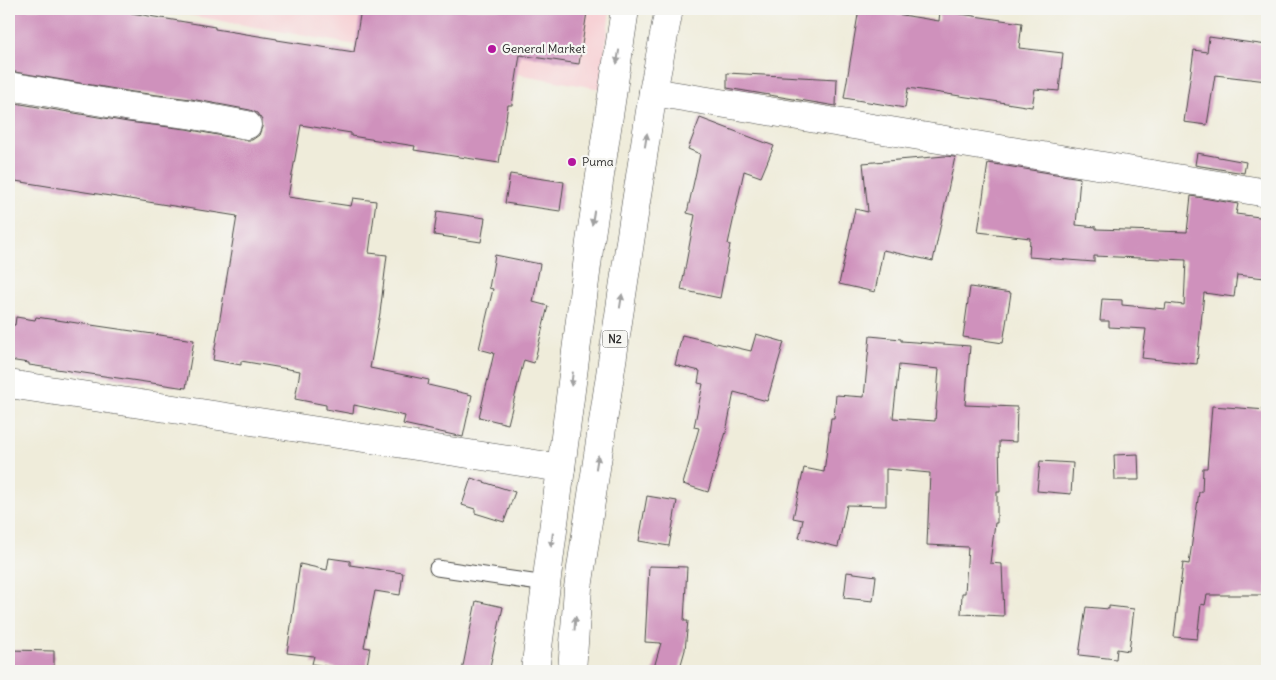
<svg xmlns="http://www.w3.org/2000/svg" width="1276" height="680" viewBox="0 0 1276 680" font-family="Delius,sans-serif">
  <rect width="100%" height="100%" fill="#f6f6f2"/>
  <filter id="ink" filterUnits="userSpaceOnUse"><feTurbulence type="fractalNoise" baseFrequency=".02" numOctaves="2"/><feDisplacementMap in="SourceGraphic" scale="10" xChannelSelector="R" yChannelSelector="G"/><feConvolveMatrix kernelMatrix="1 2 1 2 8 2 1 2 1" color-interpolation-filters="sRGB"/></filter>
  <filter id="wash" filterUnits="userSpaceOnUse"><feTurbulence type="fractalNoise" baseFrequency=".0096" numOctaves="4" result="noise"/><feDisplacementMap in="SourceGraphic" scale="20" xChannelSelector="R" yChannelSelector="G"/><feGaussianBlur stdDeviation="1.12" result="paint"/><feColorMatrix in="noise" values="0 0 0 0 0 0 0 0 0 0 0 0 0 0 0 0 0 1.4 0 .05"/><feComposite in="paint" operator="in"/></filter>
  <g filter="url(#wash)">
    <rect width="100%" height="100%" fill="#efecda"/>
    <polygon fill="#f7cfd3" points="155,9 610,9 601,89"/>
    <g id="blocks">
      <g fill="#cf91bc" fill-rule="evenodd">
        <polygon points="9,9 113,9 131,12 131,13 215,27 215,29 277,39 277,40 354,52 361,9 569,9 587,12 579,64 520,55 512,105 508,105 499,163 414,150 415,146 351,136 351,133 301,125 288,197 351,206 353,198 376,201 369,253 387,255 380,313 370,368 429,380 428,385 472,395 463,437 403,424 405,416 354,405 353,414 326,409 326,405 295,399 300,371 241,361 241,365 213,360 237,216 9,180 9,102 128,122 186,129 244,140 252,140 259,135 262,127 262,120 257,113 250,110 191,99 133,92 9,71"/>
        <polygon points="859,9 885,9 884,12 939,21 940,11 1022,23 1019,48 1063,53 1059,91 1035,89 1032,107 908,88 905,108 844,98"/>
        <polygon points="1209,37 1267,45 1267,81 1215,75 1207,125 1184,122 1194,50 1207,52"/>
        <polygon points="727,73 837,79 836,106 727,88"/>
        <polygon points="700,118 774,146 761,177 744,171 728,244 730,245 720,298 681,290 695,215 687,213 700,154 688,149"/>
        <polygon points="1197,153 1246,162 1244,173 1195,165"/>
        <polygon points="945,156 955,157 933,261 883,250 875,292 839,284 855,209 868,212 863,163"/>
        <polygon points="988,163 1080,178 1076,225 1096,227 1096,229 1187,232 1191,196 1238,204 1236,214 1267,218 1267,261 1265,278 1237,275 1234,297 1204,293 1197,364 1142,358 1146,329 1109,327 1109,321 1100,321 1102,299 1122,300 1122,305 1165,309 1166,303 1184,305 1186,260 1094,256 1094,262 1029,257 1030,238 978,232"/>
        <polygon points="510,174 564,182 560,211 505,203"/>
        <polygon points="437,211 485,218 481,242 434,235"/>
        <polygon points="495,255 540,264 533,302 548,306 534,363 524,360 508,424 479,417 494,353 479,349 493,289 489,288"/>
        <polygon points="970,287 1011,293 1003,343 963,337"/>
        <polygon points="16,317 35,320 36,317 194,340 186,388 29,365 29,363 9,360 9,325 15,325"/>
        <polygon points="756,334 784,342 767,401 734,392 726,432 708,492 683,484 699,428 694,427 703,384 698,383 700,371 675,365 682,335 751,351"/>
        <path d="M870,336L901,339V341L970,346L965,405L1017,407L1016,442L999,441L1000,492H997V523H995L990,563L1002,564L1004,616L961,614L962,593H965L968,547L927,545L930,473L886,469V506L847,505L838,547L799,538L803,520L793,518L804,468L824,472L831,418H834L836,395L864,397ZM899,365L939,369L935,421L893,418Z"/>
        <polygon points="1212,406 1267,410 1267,595 1207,595 1205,605 1201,604 1197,639 1174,637 1183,563 1189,564 1199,492 1202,492 1203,468 1207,468"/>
        <polygon points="1138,454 1139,480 1115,480 1114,455"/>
        <polygon points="1040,461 1073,463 1071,494 1037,491"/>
        <polygon points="471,478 515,492 504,522 475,513 475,509 462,505"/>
        <polygon points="647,496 677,501 669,546 639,541"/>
        <polygon points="329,558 350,561 350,565 403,573 400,595 375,591 364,647 370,648 366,671 354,671 312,664 314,656 287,653 300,564 327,570"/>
        <polygon points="649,566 687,567 684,621 688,621 685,650 679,671 653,671 661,643 645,642"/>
        <polygon points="847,572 876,576 873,601 844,598"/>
        <polygon points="476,601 503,607 489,671 462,671"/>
        <polygon points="1109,606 1134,609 1129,651 1117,649 1116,659 1079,655 1086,607 1109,609"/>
        <polygon points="9,650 54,651 54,671 9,671"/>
      </g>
    </g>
  </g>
  <g filter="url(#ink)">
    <use href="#blocks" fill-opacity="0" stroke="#484845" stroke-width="1"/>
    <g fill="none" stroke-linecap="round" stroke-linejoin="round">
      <g stroke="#484845" stroke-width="17">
        <polyline id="service" points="437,568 546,584"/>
      </g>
      <g stroke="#484845" stroke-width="29">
        <g id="minor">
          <polyline points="9,86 131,107 188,114 247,125"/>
          <polyline points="653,92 1267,193"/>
          <polyline points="9,384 561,468"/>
        </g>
      </g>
      <g stroke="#484845" stroke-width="29">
        <g id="trunk">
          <polyline points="535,671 590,242 625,9"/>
          <polyline points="572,671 578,588 636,202 653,92 669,9"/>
        </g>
      </g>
      <use href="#service" stroke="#fff" stroke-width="15"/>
      <use href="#minor" stroke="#fff" stroke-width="28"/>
      <use href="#trunk" stroke="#fff" stroke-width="28"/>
    </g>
    <defs><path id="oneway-solid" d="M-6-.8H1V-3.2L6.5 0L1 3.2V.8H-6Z" transform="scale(1.25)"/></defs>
    <g fill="#a0a0a0">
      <use href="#oneway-solid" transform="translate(618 57) rotate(99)"/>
      <use href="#oneway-solid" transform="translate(646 140) rotate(-81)"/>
      <use href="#oneway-solid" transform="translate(593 218) rotate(99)"/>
      <use href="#oneway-solid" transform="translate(621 301) rotate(-81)"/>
      <use href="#oneway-solid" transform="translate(572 379) rotate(97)"/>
      <use href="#oneway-solid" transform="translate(597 462) rotate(-81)"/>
      <use href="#oneway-solid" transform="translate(552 540) rotate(97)"/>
      <use href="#oneway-solid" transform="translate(575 623) rotate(-86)"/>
    </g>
  </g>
  <g fill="#b5179e" stroke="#f6f6f2" stroke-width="2">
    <circle cx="492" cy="49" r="5"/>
    <circle cx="572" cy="162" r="5"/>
  </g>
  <g text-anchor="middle" stroke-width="4.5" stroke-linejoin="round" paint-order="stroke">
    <rect fill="#f6f6f2" stroke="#686867" stroke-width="1" x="602.5" y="330.5" width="25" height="17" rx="4"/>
    <g font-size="11" font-weight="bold" fill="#2b2b2b">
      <text x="615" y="343">N2</text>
    </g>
    <g font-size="12" fill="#2b2b2b" stroke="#f6f6f2" text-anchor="start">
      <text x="502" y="53">General Market</text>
      <text x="582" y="166">Puma</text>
    </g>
  </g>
  <rect width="1276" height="680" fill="none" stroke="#f6f6f2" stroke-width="30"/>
</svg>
